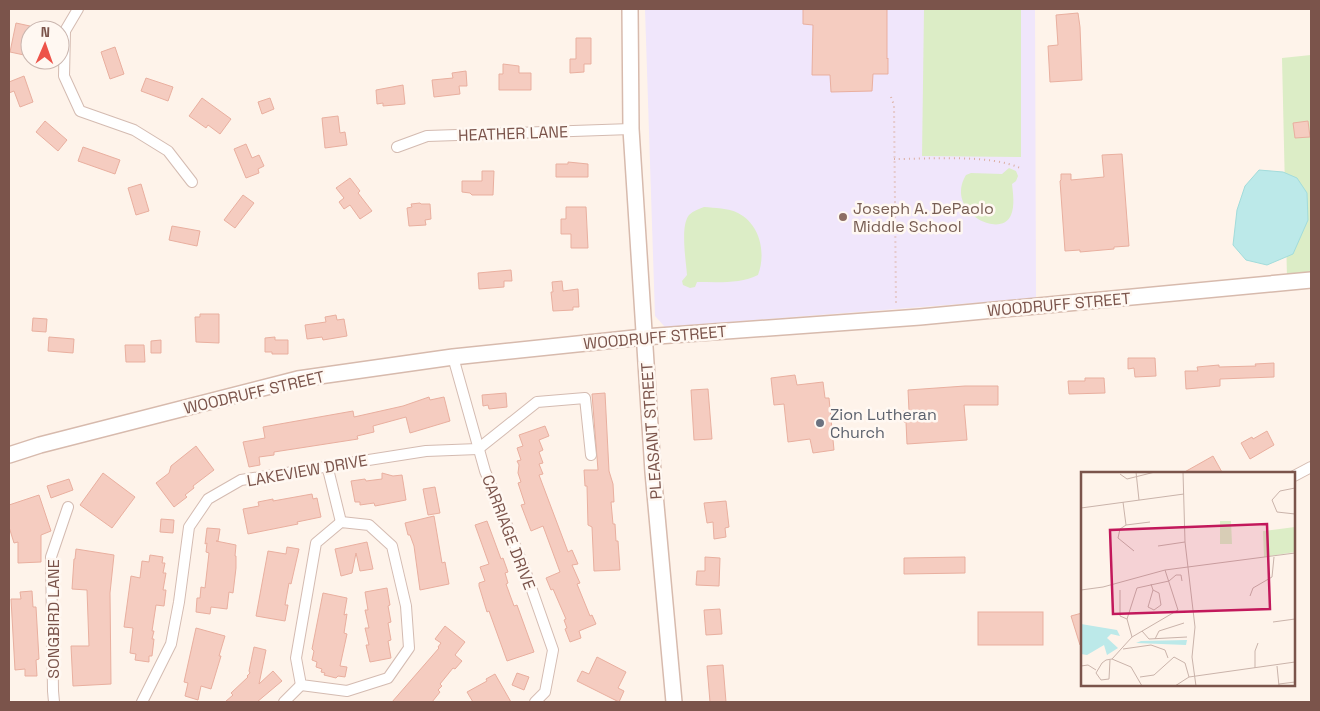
<svg xmlns="http://www.w3.org/2000/svg" width="1320" height="711" viewBox="0 0 1320 711" font-family="'Space Grotesk',sans-serif">
  <rect width="100%" height="100%" fill="#fef3ea"/>
  <polygon fill="#f0e6fb" points="645,9 1035,9 1036,298 665,327 655,316"/>
  <g fill="#dcedc6">
    <polygon points="924,9 1021,9 1021,157 922,156"/>
    <polygon points="1311,55 1311,276 1287,278 1282,58"/>
    <path d="M1009,168L1016,171L1018,176L1016,181L1012,184C1013,193 1015,206 1011,215C1001,240 944,211 966,175L971,173L1002,174Z"/>
    <path d="M704,207C715,208 728,208 738,213C761,225 766,254 758,275C741,284 717,282 697,282L695,287L690,288L683,285L682,281L687,275C686,261 680,226 689,215C693,211 699,209 704,207Z"/>
  </g>
  <polygon fill="#bce9e9" stroke="#a2dcdb" points="1259,170 1283,172 1297,178 1307,193 1308,220 1293,254 1267,265 1246,260 1233,245 1237,210 1245,186"/>
  <g fill="#f5ccc0" stroke="#e9af9f">
    <polygon points="803,9 887,9 887,59 888,58 888,74 873,74 872,91 831,92 830,75 812,75 813,25 803,24"/>
    <polygon points="1078,13 1080,27 1082,80 1050,82 1048,46 1058,45 1056,15"/>
    <polygon points="16,23 30,26 24,55 10,52"/>
    <polygon points="576,38 591,38 591,64 584,64 584,72 570,73 570,59 576,59"/>
    <polygon points="115,47 124,74 110,79 101,52"/>
    <polygon points="503,64 519,66 519,73 531,73 531,90 499,90 499,74 503,74"/>
    <polygon points="466,71 467,86 459,86 460,94 434,97 432,80 453,78 452,73"/>
    <polygon points="24,76 33,102 20,107 14,91 9,93 9,82"/>
    <polygon points="146,78 173,87 168,101 141,91"/>
    <polygon points="403,85 405,104 383,106 383,103 377,104 376,90"/>
    <polygon points="202,98 231,119 220,134 208,125 206,128 189,116"/>
    <polygon points="270,98 274,109 262,114 258,102"/>
    <polygon points="338,116 340,133 345,132 347,145 325,148 322,118"/>
    <polygon points="45,121 67,140 58,151 36,132"/>
    <polygon points="1308,121 1310,137 1295,138 1293,123"/>
    <polygon points="246,144 252,158 259,155 264,166 258,169 259,173 246,178 234,149"/>
    <polygon points="83,147 120,160 115,174 78,161"/>
    <polygon points="1122,154 1129,246 1114,247 1114,249 1080,252 1080,250 1065,251 1060,181 1061,180 1061,174 1071,174 1071,180 1104,177 1102,155"/>
    <polygon points="568,162 588,164 588,177 556,177 556,164 568,164"/>
    <polygon points="482,171 494,171 493,195 472,195 470,193 462,192 462,181 482,181"/>
    <polygon points="350,178 360,191 358,193 372,211 360,219 350,205 344,209 339,202 344,198 336,188"/>
    <polygon points="141,184 149,211 136,215 128,188"/>
    <polygon points="243,195 254,203 235,228 224,220"/>
    <polygon points="420,203 421,204 430,204 431,219 425,220 426,225 409,226 407,208 412,207 411,204"/>
    <polygon points="566,207 586,207 588,248 571,248 571,234 561,234 561,219 566,219"/>
    <polygon points="172,226 200,231 197,246 169,240"/>
    <polygon points="511,270 512,281 504,281 504,287 479,289 478,273"/>
    <polygon points="562,281 563,291 578,289 579,307 573,307 573,310 553,311 551,292 553,292 552,282"/>
    <polygon points="200,314 219,314 219,343 196,342 195,317 200,317"/>
    <polygon points="336,315 337,320 344,319 347,336 323,340 322,337 307,339 305,325 326,322 325,317"/>
    <polygon points="33,318 47,319 46,332 32,331"/>
    <polygon points="49,337 74,339 73,353 48,351"/>
    <polygon points="275,337 275,340 288,340 288,354 272,354 272,352 265,352 265,338"/>
    <polygon points="161,340 161,353 151,353 151,341"/>
    <polygon points="125,345 144,345 145,362 126,362"/>
    <polygon points="1128,358 1155,358 1156,376 1135,377 1134,368 1128,369"/>
    <polygon points="1274,363 1274,377 1220,379 1220,386 1186,389 1185,371 1198,371 1197,367 1219,365 1219,367 1256,366 1255,364"/>
    <polygon points="795,375 797,385 823,382 825,398 829,398 834,450 813,453 810,439 788,442 784,404 774,405 771,378"/>
    <polygon points="1085,378 1104,378 1105,393 1069,394 1068,381 1085,381"/>
    <polygon points="965,386 998,386 998,405 964,405 967,440 907,444 906,422 904,422 903,411 909,411 908,390"/>
    <polygon points="708,389 712,439 694,440 691,390"/>
    <polygon points="506,393 507,407 489,409 488,405 483,406 482,395"/>
    <polygon points="605,393 609,471 613,484 614,502 611,502 613,524 615,524 616,541 618,541 620,570 594,571 592,527 588,525 587,486 585,486 584,470 598,470 592,394"/>
    <polygon points="429,397 430,400 444,397 450,421 410,433 406,417 373,426 374,432 357,436 358,439 274,452 274,455 259,457 260,465 249,467 243,442 265,438 263,427 353,411 354,417 403,406"/>
    <polygon points="545,426 549,436 539,440 543,450 539,452 543,463 539,464 543,474 539,475 568,552 572,550 578,564 572,565 580,583 577,584 590,616 592,615 596,624 579,631 581,638 570,642 565,629 567,628 564,620 566,619 553,589 551,590 546,578 560,572 543,526 531,531 521,505 525,504 518,483 521,482 518,473 519,465 517,461 521,460 517,448 523,446 519,435"/>
    <polygon points="1267,431 1274,445 1250,459 1241,443 1252,437 1253,439"/>
    <polygon points="196,446 214,470 193,486 194,488 185,495 187,497 174,507 156,483 169,473 171,466"/>
    <polygon points="1213,456 1223,474 1181,474"/>
    <polygon points="103,473 135,497 112,528 80,505"/>
    <polygon points="382,473 393,476 402,475 406,500 375,506 374,503 360,505 360,502 355,502 351,481 365,479 366,481 382,479"/>
    <polygon points="69,479 73,490 51,498 47,486"/>
    <polygon points="435,487 440,513 428,515 423,489"/>
    <polygon points="312,494 313,499 317,498 321,517 297,522 298,524 248,534 243,509 259,506 258,502 273,499 273,501"/>
    <polygon points="39,495 51,531 41,535 41,562 18,563 18,542 14,543 9,527 9,505"/>
    <polygon points="726,501 729,527 725,528 726,537 714,539 713,522 707,523 704,503"/>
    <polygon points="434,516 442,563 445,562 449,584 420,590 414,546 410,535 408,535 405,523"/>
    <polygon points="161,519 174,520 173,533 160,532"/>
    <polygon points="487,521 501,559 503,558 508,572 505,573 508,583 506,584 514,606 517,605 534,652 507,661 489,611 487,612 479,586 479,583 485,581 480,567 489,564 475,525"/>
    <polygon points="207,528 220,529 218,541 216,541 236,545 235,556 236,556 236,568 233,593 229,592 227,609 211,607 210,614 196,612 197,598 200,598 201,587 205,588 209,553 206,552 207,543 205,544"/>
    <polygon points="367,542 373,569 360,571 356,553 352,573 341,576 335,549"/>
    <polygon points="287,547 299,549 291,584 289,583 285,605 288,605 285,621 256,616 268,551 286,554"/>
    <polygon points="76,549 114,555 110,593 111,684 73,686 71,646 89,646 87,590 72,589 74,559 75,559"/>
    <polygon points="150,555 163,557 162,563 165,563 163,573 166,573 163,590 166,590 164,606 156,605 152,631 154,631 152,639 154,639 152,656 149,656 149,662 135,660 136,654 130,653 133,628 124,627 131,576 140,578 142,561 149,562"/>
    <polygon points="705,557 720,558 719,586 696,585 697,571 705,571"/>
    <polygon points="965,557 965,573 904,574 904,558"/>
    <polygon points="387,588 390,605 388,606 391,622 388,623 391,640 388,641 391,658 370,662 366,645 369,645 365,628 369,628 365,610 368,610 365,592"/>
    <polygon points="32,591 33,607 36,607 39,659 36,660 37,676 25,676 25,669 15,670 11,599 21,599 20,592"/>
    <polygon points="323,593 347,598 344,615 347,614 344,633 347,634 340,666 347,667 345,677 338,676 336,678 324,675 325,673 321,672 322,669 316,667 317,662 312,660 314,651 312,649"/>
    <polygon points="720,609 722,634 706,635 704,610"/>
    <rect x="978" y="612" width="65" height="33"/>
    <polygon points="1082,613 1082,645 1080,645 1071,616"/>
    <polygon points="445,626 465,642 455,655 462,661 455,669 453,668 440,684 442,686 438,690 440,692 432,702 392,702 439,648 438,647 441,643 435,639"/>
    <polygon points="196,628 225,636 219,656 221,656 211,689 201,686 198,700 185,696 188,683 184,682"/>
    <polygon points="254,647 266,650 259,684 273,671 282,681 257,702 225,702 233,695 231,693 248,677 247,676 250,673 249,671"/>
    <polygon points="597,657 626,672 618,688 624,691 619,702 577,681 582,671 589,674"/>
    <polygon points="723,665 726,702 710,702 707,666"/>
    <polygon points="517,673 529,677 524,690 512,685"/>
    <polygon points="495,674 511,702 473,702 467,692 487,681 486,679"/>
  </g>
  <g fill="none" stroke-linecap="round" stroke-linejoin="round">
    <g stroke="#d4bbb1" stroke-width="12">
      <g id="street">
        <polyline points="78,9 65,31 64,76 80,111 134,130 168,151 192,182"/>
        <polyline points="397,147 427,136 631,129"/>
        <polyline points="453,357 485,471 525,570 553,650 545,692 535,702"/>
        <polyline points="327,465 341,522"/>
        <polyline points="1294,476 1311,467"/>
        <polygon points="341,522 369,525 392,546 406,606 409,648 388,678 347,691 301,685 296,658 316,543"/>
        <polyline points="54,702 53,691 51,557 68,507"/>
        <polyline points="142,702 171,644 179,602 189,527 208,499 241,480 426,451 478,449 537,402 585,398 591,455"/>
        <polyline points="284,702 301,685"/>
      </g>
    </g>
    <g stroke="#d7baad" stroke-width="18">
      <g id="secondary">
        <polyline points="630,9 631,129 653,472 674,702"/>
        <polyline points="9,455 40,445 298,379 453,357 644,337 920,317 1311,280"/>
      </g>
    </g>
    <g stroke="#dbafa2" stroke-width="2" stroke-dasharray="1 4" stroke-linecap="butt">
      <polyline points="891,97 894,105 896,304"/>
      <path d="M894,159C929,159 990,154 1020,168"/>
    </g>
    <use href="#street" stroke="#fff" stroke-width="10"/>
    <use href="#secondary" stroke="#fff" stroke-width="15"/>
  </g>
  <circle fill="#8d6e63" stroke="#fff8f2" stroke-width="2" cx="843" cy="217" r="5"/>
  <circle fill="#6b7280" stroke="#fff8f2" stroke-width="2" cx="820" cy="423" r="5"/>
  <g text-anchor="middle" stroke-width="5" stroke-linejoin="round" paint-order="stroke">
    <g font-size="16" fill="#7b544b" stroke="#fff8f2">
      <text transform="translate(513 133) rotate(-2)" y="6">HEATHER LANE</text>
      <text transform="translate(1059 304) rotate(-5)" y="6">WOODRUFF STREET</text>
      <text transform="translate(655 337) rotate(-5)" y="6">WOODRUFF STREET</text>
      <text transform="translate(254 392) rotate(-13)" y="6">WOODRUFF STREET</text>
      <text transform="translate(651 431) rotate(-94)" y="6">PLEASANT STREET</text>
      <text transform="translate(307 470) rotate(-10)" y="6">LAKEVIEW DRIVE</text>
      <text transform="translate(509 532) rotate(69)" y="6">CARRIAGE DRIVE</text>
      <text transform="translate(53 619) rotate(-90)" y="6">SONGBIRD LANE</text>
    </g>
    <g font-size="16" fill="#785e54" stroke="#fff8f2" text-anchor="start">
      <text x="853" y="214">Joseph A. DePaolo<tspan x="853" dy="18">Middle School</tspan></text>
    </g>
    <g font-size="16" fill="#5b616d" stroke="#fff8f2" text-anchor="start">
      <text x="830" y="420">Zion Lutheran<tspan x="830" dy="18">Church</tspan></text>
    </g>
  </g>
  <g transform="translate(1081 472)">
    <rect width="214" height="214" fill="#fef3ea"/>
    <path d="M139,49H150L151,72H139ZM214,55V80L183,85L182,59Z" fill="#dcedc6"/>
    <path d="M0,152L36,158L39,164L30,162L26,166L37,176L26,183L23,173L6,183L0,182ZM106,168L105,173L55,171L60,169Z" fill="#bce9e9"/>
    <path fill="none" stroke="#cab3aa" stroke-width="1" d="M55,0L58,28M102,0L104,70L114,155L111,185L115,214M39,2L46,7L74,0M214,16L199,19L191,28L196,40L214,42M42,30L45,53L39,57L37,66L53,79M0,36L103,22M45,53L69,50M77,74L104,70M70,112L72,118L67,135L73,138L80,133L78,121L72,118M0,118L22,115L84,98L214,81M39,118V144L46,147M169,124L172,116L191,105L193,85M192,150L214,147M61,159L68,167L106,165M51,165L46,147L56,116L88,109L95,103H100L101,109M74,167L78,159L103,151M42,177L70,173L84,178L87,186M31,187L50,195L61,214M29,188L28,207L20,208L15,201L21,191L25,188L31,187L51,165L97,138L84,98M0,194L7,193L15,198M196,194L198,214M174,196V179L177,171M59,205L73,203L93,185L104,191L108,205M198,212L214,210M94,214L108,205L214,190"/>
    <path fill="#c2185b" fill-opacity="0.15" stroke="#c2185b" stroke-width="2.5" d="M186,52L189,137L32,142L29,58Z"/>
    <rect width="214" height="214" fill="none" stroke="#7b544b" stroke-width="2.5"/>
  </g>
  <rect width="1320" height="711" fill="none" stroke="#7b544b" stroke-width="20"/>
  <g transform="translate(45 45) rotate(2)"><circle r="24" fill="#fff8f2" stroke="#cab6af"/>
  <path d="M0-4L9 19L0 12L-9 19Z" fill="#ed5349"/>
  <text y="-8" font-size="14" font-weight="bold" text-anchor="middle" fill="#7b544b">N</text>
  </g>
</svg>
